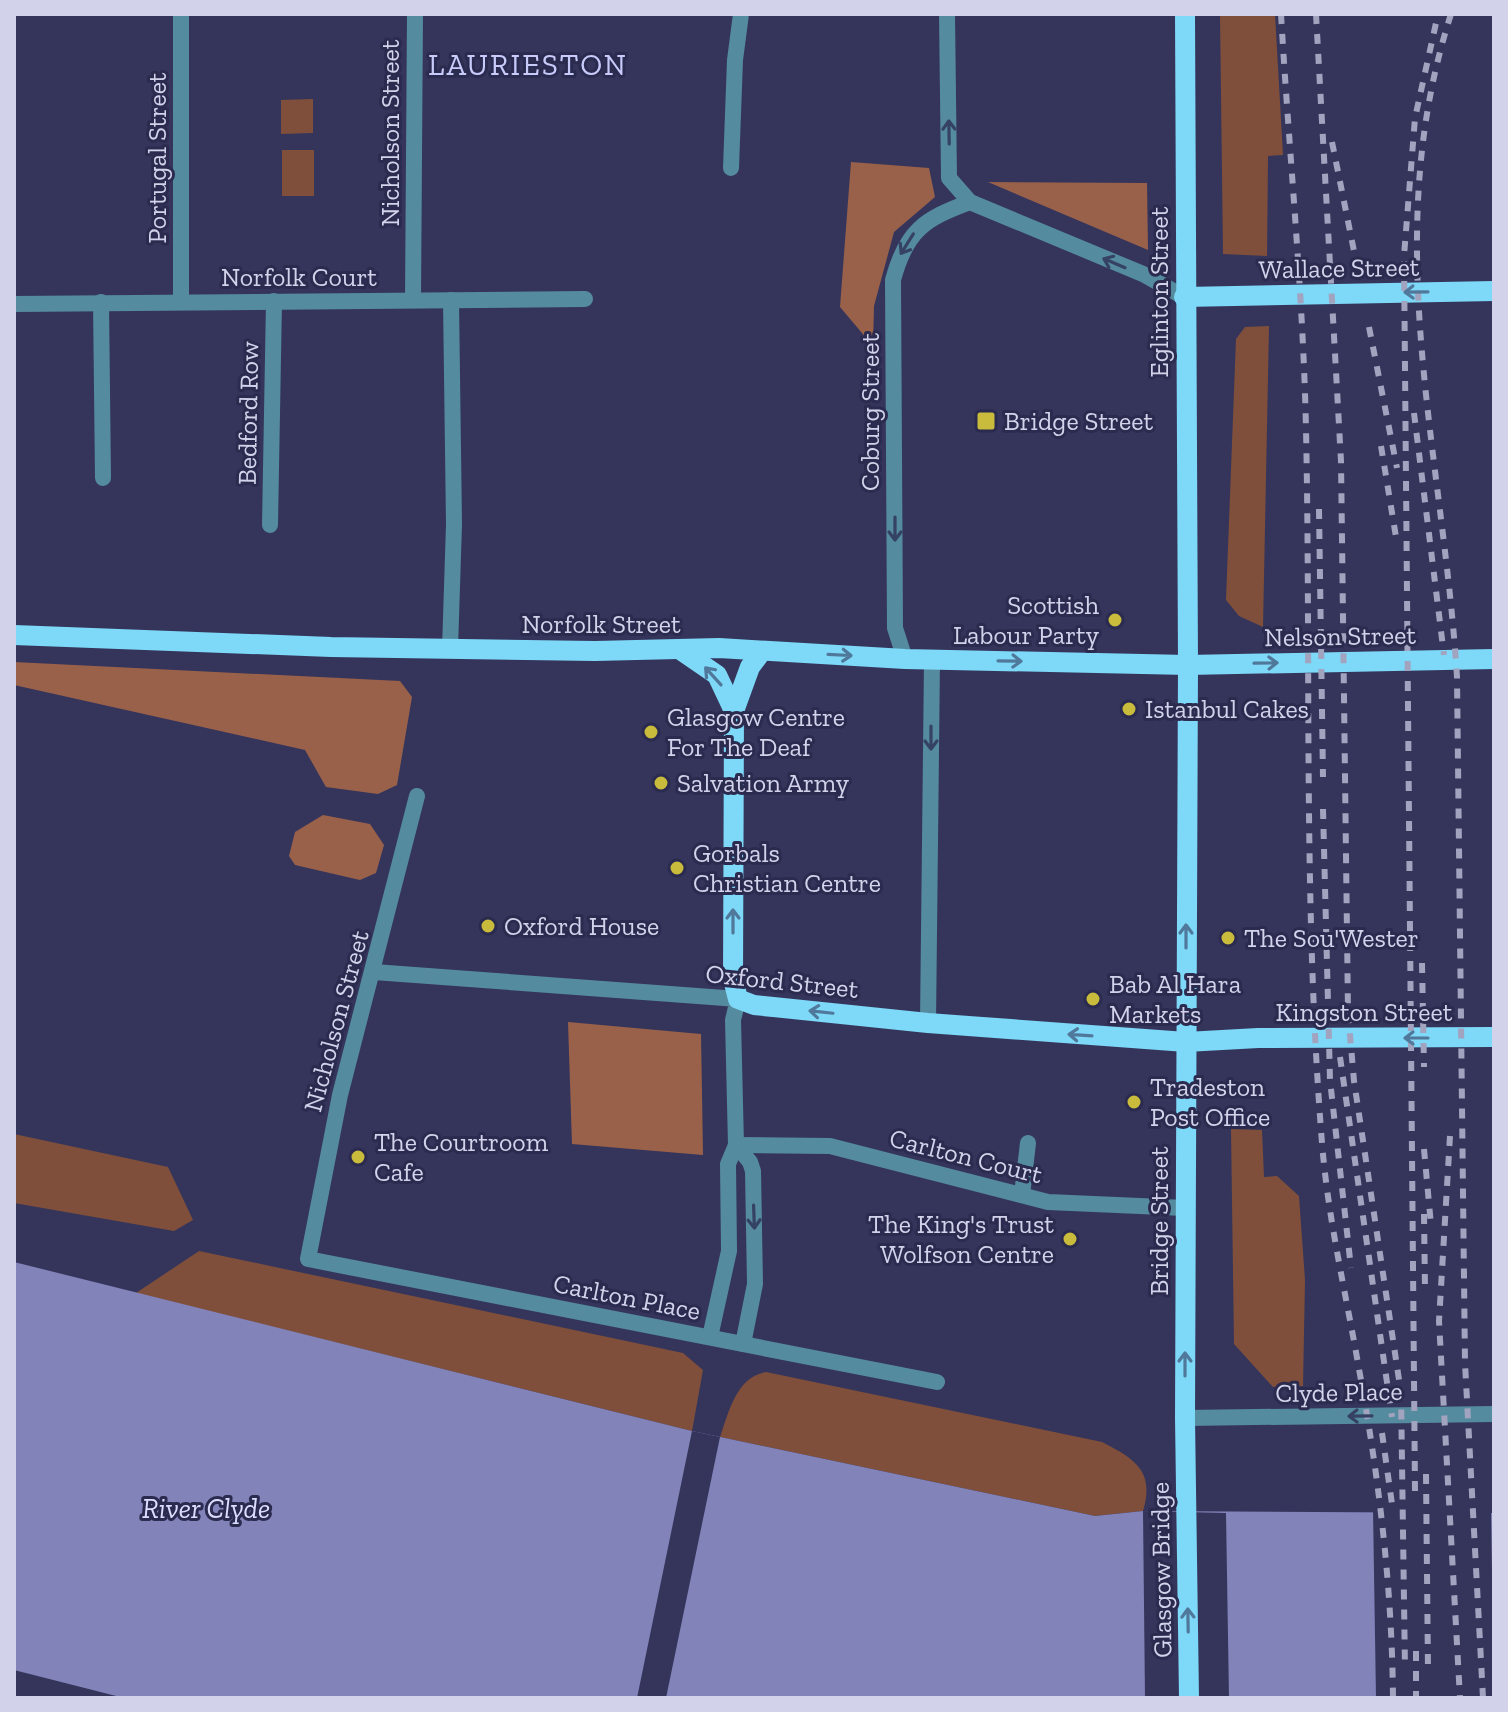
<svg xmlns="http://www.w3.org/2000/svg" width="1508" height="1712" viewBox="0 0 1508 1712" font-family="'Zilla Slab',serif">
  <rect width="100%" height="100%" fill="#35355b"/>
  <g fill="#7f4f3b">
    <polygon points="1220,14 1275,14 1283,155 1268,156 1267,256 1223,254"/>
    <polygon points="313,99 313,133 281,134 281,100"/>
    <rect x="282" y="150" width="32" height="46"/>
    <polygon points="1269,326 1263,627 1239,616 1226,600 1236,339 1245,327"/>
    <polygon points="1231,1129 1262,1130 1264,1177 1277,1176 1299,1196 1305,1280 1303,1386 1273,1387 1234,1344"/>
    <polygon points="14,1134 168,1167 193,1220 174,1231 14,1203"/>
    <polygon points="199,1251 683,1353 703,1370 692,1431 136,1293"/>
    <path d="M766,1372L1102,1442C1135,1459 1155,1471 1143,1511L1095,1516L720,1437C729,1412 736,1377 766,1372Z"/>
  </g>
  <g fill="#9a614a">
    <polygon points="851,162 929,168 935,197 894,232 874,306 873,346 840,307"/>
    <polygon points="988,182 1147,183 1148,250"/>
    <polygon points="14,662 400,681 412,697 397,785 378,794 326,787 305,750 14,685"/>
    <polygon points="323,815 370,824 384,845 376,873 360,880 295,865 289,856 295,832"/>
    <polygon points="568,1022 701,1034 703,1155 572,1144"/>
  </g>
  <polygon fill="#8283b9" points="14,1262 692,1431 1095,1516 1143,1511 1494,1513 1494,1698 124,1698 14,1670"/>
  <g fill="#35355b">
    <polygon points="692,1431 720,1437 666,1698 637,1698"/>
    <polygon points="1373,1509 1491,1509 1494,1698 1376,1698"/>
    <polygon points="1143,1511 1226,1513 1229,1698 1145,1698"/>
  </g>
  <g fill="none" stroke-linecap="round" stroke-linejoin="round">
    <g stroke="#558b9e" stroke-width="16">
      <polyline points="947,14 949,178 970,202 1143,274 1184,297"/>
      <polyline points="731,168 735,60 741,14"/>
      <polyline points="413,300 415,14"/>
      <polyline points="101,302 103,478"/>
      <polyline points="181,302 181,14"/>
      <polyline points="14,304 585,299"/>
      <polyline points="270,525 274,301"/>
      <polyline points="450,649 454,524 451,300"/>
      <path d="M905,659L895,628L893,280C906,231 924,219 970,202"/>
      <polyline points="417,796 340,1095 308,1259 937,1382"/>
      <polyline points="374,972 738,999 733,1020 736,1145 728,1164 729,1251 710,1337"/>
      <polyline points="928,1023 932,660"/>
      <polyline points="736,1145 830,1146 1048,1202 1185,1208"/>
      <polyline points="736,1145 750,1162 753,1171 755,1284 743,1344"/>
      <polyline points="1022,1195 1028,1143"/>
      <polyline points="1185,1418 1494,1414"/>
    </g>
    <g stroke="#7ed8f7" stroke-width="20">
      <polyline points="1185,14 1188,665 1185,1418 1189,1698"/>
      <polyline points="1184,297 1494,291"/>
      <polyline points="14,635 331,647 595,651 719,648 905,659 1188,665 1494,659"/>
      <polyline points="682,651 717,675 734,711"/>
      <polyline points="762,651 750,667 734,711 733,979 738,999 754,1005 928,1023 1186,1042 1258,1038 1494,1037"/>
    </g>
    <g stroke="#a2a3bf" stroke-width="6" stroke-dasharray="10 10" stroke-linecap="butt">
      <path d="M1281,14C1289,152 1303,291 1306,429C1311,667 1303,906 1322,1143C1328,1219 1346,1294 1359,1369C1379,1478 1392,1587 1393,1698"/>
      <polyline points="1316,14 1341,461 1348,1012 1354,1081 1401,1393 1405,1669"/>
      <path d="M1451,14C1378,240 1443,451 1457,677L1465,1363L1483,1698"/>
      <polyline points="1332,142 1355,256"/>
      <polyline points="1369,327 1397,468"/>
      <polyline points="1414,413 1444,655"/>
      <polyline points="1381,446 1396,537"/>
      <polyline points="1319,509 1323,777"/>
      <polyline points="1323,809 1330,1080 1351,1268"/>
      <polyline points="1422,963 1424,1067"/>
      <polyline points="1340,1057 1392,1417"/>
      <polyline points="1450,1136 1439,1321 1460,1698"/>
      <polyline points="1424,1149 1431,1225"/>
      <polyline points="1424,1214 1425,1290"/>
      <polyline points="1382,1433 1392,1504"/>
      <polyline points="1426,1474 1428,1670"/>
      <polyline points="1415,1491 1404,256 1415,118 1438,14"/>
      <polyline points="1416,1651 1416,1698"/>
    </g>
  </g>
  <defs><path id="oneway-shaft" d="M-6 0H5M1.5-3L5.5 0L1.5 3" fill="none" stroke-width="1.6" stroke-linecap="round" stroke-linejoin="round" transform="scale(2)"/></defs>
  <g stroke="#364263">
    <use href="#oneway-shaft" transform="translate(949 132) rotate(-91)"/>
    <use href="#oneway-shaft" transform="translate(907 244) rotate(122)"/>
    <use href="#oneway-shaft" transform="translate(1114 263) rotate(-157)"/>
    <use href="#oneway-shaft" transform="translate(895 529) rotate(90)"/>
    <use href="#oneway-shaft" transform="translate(931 738) rotate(90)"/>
    <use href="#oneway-shaft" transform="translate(754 1217) rotate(88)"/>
    <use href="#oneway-shaft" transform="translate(1360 1416) rotate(179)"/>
  </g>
  <g stroke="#50789b">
    <use href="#oneway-shaft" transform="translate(1416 292) rotate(179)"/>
    <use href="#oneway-shaft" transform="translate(840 655) rotate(3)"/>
    <use href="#oneway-shaft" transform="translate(1010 661) rotate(1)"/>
    <use href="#oneway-shaft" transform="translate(1266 663) rotate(-1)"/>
    <use href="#oneway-shaft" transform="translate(713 676) rotate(-132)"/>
    <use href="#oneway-shaft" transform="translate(733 921) rotate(-90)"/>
    <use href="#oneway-shaft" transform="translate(1186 936) rotate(-90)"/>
    <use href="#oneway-shaft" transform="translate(821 1012) rotate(-174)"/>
    <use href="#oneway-shaft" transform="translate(1080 1035) rotate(-176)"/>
    <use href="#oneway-shaft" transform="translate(1416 1038) rotate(180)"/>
    <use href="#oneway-shaft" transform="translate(1185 1364) rotate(-90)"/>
    <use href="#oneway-shaft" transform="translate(1188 1620) rotate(-91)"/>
  </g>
  <g fill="#c9bb3b" stroke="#2b2a4f" stroke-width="3">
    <rect x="976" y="411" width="20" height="20" rx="4"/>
    <circle cx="1115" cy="620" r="8"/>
    <circle cx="1129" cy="709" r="8"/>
    <circle cx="651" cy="732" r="8"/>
    <circle cx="661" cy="783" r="8"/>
    <circle cx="677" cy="868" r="8"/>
    <circle cx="488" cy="926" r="8"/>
    <circle cx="1228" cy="938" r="8"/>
    <circle cx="1093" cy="999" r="8"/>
    <circle cx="1134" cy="1102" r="8"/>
    <circle cx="358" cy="1157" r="8"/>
    <circle cx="1070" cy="1239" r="8"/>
  </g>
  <g text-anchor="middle" stroke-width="6" stroke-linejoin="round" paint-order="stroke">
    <g font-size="26" fill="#d2d3eb" stroke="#2b2a4f">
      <text transform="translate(390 133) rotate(-90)" y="9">Nicholson Street</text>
      <text transform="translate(157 158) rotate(-90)" y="9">Portugal Street</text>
      <text transform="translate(1339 268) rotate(-1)" y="9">Wallace Street</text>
      <text x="299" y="286">Norfolk Court</text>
      <text transform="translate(1159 292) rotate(-90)" y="9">Eglinton Street</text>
      <text transform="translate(870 412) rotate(-90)" y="9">Coburg Street</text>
      <text transform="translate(248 413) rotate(-89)" y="9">Bedford Row</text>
      <text x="601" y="633">Norfolk Street</text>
      <text transform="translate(1340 636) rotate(-1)" y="9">Nelson Street</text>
      <text transform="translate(782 981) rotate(6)" y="9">Oxford Street</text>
      <text x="1364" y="1021">Kingston Street</text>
      <text transform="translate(336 1021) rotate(-75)" y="9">Nicholson Street</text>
      <text transform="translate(966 1156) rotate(14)" y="9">Carlton Court</text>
      <text transform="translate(1159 1221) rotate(-90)" y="9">Bridge Street</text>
      <text transform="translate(627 1297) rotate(11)" y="9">Carlton Place</text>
      <text transform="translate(1339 1392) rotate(-1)" y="9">Clyde Place</text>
      <text transform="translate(1161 1570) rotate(-91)" y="9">Glasgow Bridge</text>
    </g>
    <g font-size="26" fill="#d2d3eb" stroke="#2b2a4f" text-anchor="start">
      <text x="1004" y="430">Bridge Street</text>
      <text x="1099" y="614" text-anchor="end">Scottish<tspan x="1099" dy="30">Labour Party</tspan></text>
      <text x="1145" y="718">Istanbul Cakes</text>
      <text x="667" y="726">Glasgow Centre<tspan x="667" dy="30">For The Deaf</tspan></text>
      <text x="677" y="792">Salvation Army</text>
      <text x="693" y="862">Gorbals<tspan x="693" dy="30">Christian Centre</tspan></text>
      <text x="504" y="935">Oxford House</text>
      <text x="1244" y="947">The Sou'Wester</text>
      <text x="1109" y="993">Bab Al Hara<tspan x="1109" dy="30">Markets</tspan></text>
      <text x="1150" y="1096">Tradeston<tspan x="1150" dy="30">Post Office</tspan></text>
      <text x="374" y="1151">The Courtroom<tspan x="374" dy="30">Cafe</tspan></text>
      <text x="1054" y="1233" text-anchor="end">The King's Trust<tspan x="1054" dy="30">Wolfson Centre</tspan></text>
    </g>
    <g font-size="28" font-style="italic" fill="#dcdeff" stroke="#2b2a4f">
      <text x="206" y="1518">River Clyde</text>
    </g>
    <g font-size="30" letter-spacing="2" fill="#c8cbfa" stroke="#2b2a4f">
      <text x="528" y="75">LAURIESTON</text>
    </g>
  </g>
  <rect width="1508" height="1712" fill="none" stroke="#d2d3eb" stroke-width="32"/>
</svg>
